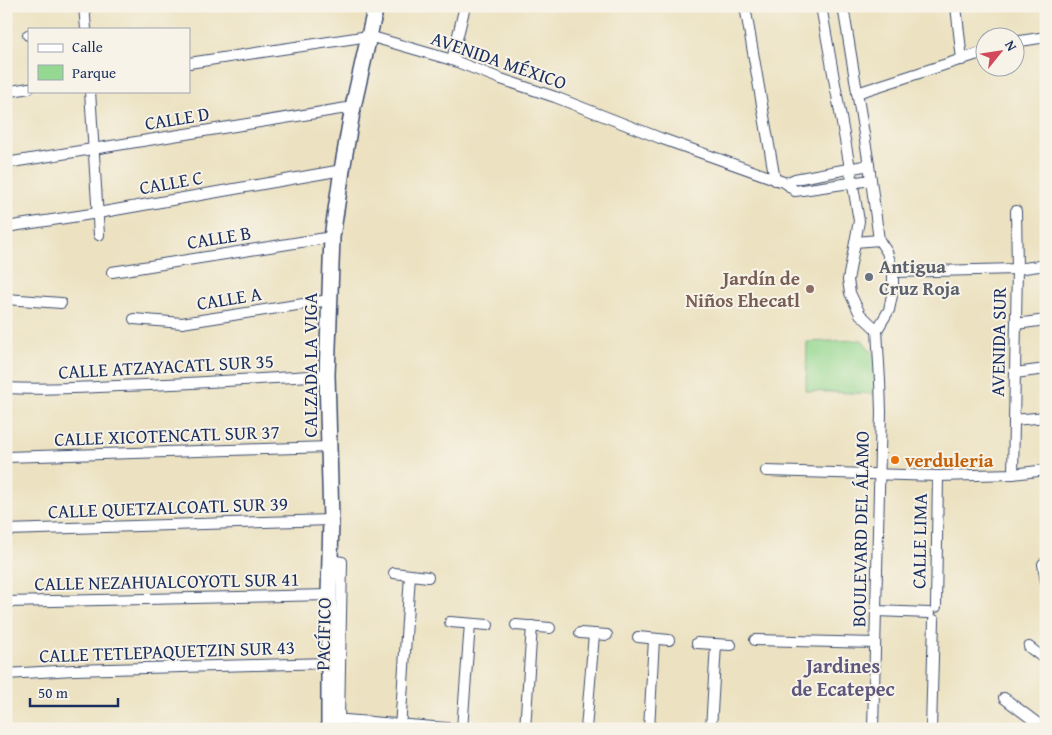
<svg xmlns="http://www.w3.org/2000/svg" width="1052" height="735" viewBox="0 0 1052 735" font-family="'Gentium Book Plus',serif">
  <rect width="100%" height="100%" fill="#f7f3e8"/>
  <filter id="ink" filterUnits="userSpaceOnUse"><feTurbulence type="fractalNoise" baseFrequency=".02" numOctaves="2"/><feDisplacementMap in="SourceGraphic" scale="10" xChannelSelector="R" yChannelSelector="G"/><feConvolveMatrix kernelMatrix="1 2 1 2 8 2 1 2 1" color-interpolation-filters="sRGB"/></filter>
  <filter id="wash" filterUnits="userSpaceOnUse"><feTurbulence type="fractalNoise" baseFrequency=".0096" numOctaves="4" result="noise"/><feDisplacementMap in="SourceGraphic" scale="20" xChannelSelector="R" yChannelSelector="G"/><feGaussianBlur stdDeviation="1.12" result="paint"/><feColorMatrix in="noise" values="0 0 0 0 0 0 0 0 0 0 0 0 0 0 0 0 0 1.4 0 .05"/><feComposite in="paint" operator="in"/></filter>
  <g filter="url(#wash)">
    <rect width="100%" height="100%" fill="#ece2c1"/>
    <polygon fill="#95d891" stroke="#588478" points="862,340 872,352 877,363 876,394 806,391 807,342"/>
  </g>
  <g filter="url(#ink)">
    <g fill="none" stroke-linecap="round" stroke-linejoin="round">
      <g stroke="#3a4a6d" stroke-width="12">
        <g id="minor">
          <polyline points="84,6 86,29"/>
          <polyline points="745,6 775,180"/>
          <polyline points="821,6 850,168 859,221 848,280 850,293 860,314 877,330"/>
          <polyline points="843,6 869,165 879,240 887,252 893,272 893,290 889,310 877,330"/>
          <polyline points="956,6 962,60"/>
          <polyline points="28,35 29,35"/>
          <polyline points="1014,42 1046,37"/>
          <polyline points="452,60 465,6"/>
          <polyline points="189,63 369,36 452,60 501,79 555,97 660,138 786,183 795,191 871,180"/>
          <polyline points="90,91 99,235"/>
          <polyline points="6,92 29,88"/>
          <polyline points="857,93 984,52"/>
          <polyline points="6,163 353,107"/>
          <polyline points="786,183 795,179 869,165"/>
          <polyline points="6,227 98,213 342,170"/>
          <polyline points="855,242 879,240"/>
          <polyline points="112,272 332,237"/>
          <polyline points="893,272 1017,269 1046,265"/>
          <polyline points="6,299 61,303"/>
          <polyline points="134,319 182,323 329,300"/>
          <polyline points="1016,324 1046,320"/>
          <polyline points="1015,373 1046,369"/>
          <path d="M6,388C43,390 80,388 117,386C187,384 257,379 327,375"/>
          <polyline points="1014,420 1046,417"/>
          <polyline points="6,457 330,447"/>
          <polyline points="766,471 938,476 1013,474 1046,470"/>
          <polyline points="1013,474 1017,269 1016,211"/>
          <polyline points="6,530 331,520"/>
          <polyline points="330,560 342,562 339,720"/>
          <polyline points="1043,564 1046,582"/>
          <polyline points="394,573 428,577"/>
          <polyline points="6,602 329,595"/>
          <polyline points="936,607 938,476"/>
          <polyline points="876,611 929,613"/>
          <polyline points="450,622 488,625"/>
          <polyline points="516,625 550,628"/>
          <polyline points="580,633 607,635"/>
          <polyline points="638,637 669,640"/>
          <polyline points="755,640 875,643"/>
          <polyline points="697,643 731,645"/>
          <polyline points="1029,647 1046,660"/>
          <polyline points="6,674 74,670 329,663"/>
          <polyline points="1004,698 1045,729"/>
          <polyline points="333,719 459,729"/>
          <polyline points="400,729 410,575"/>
          <polyline points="462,729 470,624"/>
          <polyline points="525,729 532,626"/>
          <polyline points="586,729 594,634"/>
          <polyline points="649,729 654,639"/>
          <polyline points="711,729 716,644"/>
          <polyline points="873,729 881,412 880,381 877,330"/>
          <polyline points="931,729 934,620"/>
        </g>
      </g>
      <g stroke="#3a4a6d" stroke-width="18">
        <polyline id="secondary" points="329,729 329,595 331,520 327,375 332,237 342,170 353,107 369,36 376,6"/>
      </g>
      <use href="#minor" stroke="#fff" stroke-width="10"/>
      <use href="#secondary" stroke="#fff" stroke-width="15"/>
    </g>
  </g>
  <circle fill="#6b7280" stroke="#f7f3e8" stroke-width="2" cx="869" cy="277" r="5"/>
  <circle fill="#8d6e63" stroke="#f7f3e8" stroke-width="2" cx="810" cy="289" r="5"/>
  <circle fill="#e8710a" stroke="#f7f3e8" stroke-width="2" cx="895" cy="460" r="5"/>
  <g text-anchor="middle" stroke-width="4" stroke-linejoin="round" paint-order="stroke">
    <g font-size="19" fill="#1b2f5e" stroke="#f7f3e8">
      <text transform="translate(499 60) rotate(19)" y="7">AVENIDA MÉXICO</text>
      <text transform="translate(177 118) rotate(-9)" y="7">CALLE D</text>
      <text transform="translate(171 182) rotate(-10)" y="7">CALLE C</text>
      <text transform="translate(219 237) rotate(-9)" y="7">CALLE B</text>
      <text transform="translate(229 298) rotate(-9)" y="7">CALLE A</text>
      <text transform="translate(998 342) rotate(-89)" y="7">AVENIDA SUR</text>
      <text transform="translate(310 365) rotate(-90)" y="7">CALZADA LA VIGA</text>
      <text transform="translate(166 366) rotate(-3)" y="7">CALLE ATZAYACATL SUR 35</text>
      <text transform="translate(167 435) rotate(-2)" y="7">CALLE XICOTENCATL SUR 37</text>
      <text transform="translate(168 507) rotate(-2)" y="7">CALLE QUETZALCOATL SUR 39</text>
      <text transform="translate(860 529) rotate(-89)" y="7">BOULEVARD DEL ÁLAMO</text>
      <text transform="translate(919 541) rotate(-89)" y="7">CALLE LIMA</text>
      <text transform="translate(167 581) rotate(-1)" y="7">CALLE NEZAHUALCOYOTL SUR 41</text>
      <text transform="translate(323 634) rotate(-89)" y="7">PACÍFICO</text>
      <text transform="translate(167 651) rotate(-2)" y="7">CALLE TETLEPAQUETZIN SUR 43</text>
    </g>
    <g font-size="19" font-weight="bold" fill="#5b616d" stroke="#f7f3e8" text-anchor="start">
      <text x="879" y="273">Antigua<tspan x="879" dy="22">Cruz Roja</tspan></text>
    </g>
    <g font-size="19" font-weight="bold" fill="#785e54" stroke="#f7f3e8" text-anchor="end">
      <text x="800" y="285">Jardín de<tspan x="800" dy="22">Niños Ehecatl</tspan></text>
    </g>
    <g font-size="19" font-weight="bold" fill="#c56008" stroke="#f7f3e8" text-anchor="start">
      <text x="905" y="467">verduleria</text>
    </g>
    <g font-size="20" font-weight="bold" fill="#5d577c" stroke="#f7f3e8">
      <text x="843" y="673">Jardines<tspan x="843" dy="23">de Ecatepec</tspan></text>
    </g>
  </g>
  <rect width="1052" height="735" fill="none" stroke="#f7f3e8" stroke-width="25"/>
  <rect x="28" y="28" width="162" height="65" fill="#f7f3e8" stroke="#9fa5b1"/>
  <rect x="38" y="44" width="25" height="8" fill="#ffffff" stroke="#9fa5b1"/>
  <text x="72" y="52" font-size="15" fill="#1b2f5e">Calle</text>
  <rect x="38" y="65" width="25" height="15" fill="#95d891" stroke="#9fa5b1"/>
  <text x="72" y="78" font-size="15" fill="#1b2f5e">Parque</text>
  <g transform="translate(1000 52) rotate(60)"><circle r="24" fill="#f7f3e8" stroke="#9fa5b1"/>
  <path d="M0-4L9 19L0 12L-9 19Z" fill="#d1495b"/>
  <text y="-8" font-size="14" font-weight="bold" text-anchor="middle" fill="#1b2f5e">N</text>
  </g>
  <path d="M30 698v8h88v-8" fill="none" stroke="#1b2f5e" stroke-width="2.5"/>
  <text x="38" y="698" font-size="15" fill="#1b2f5e" stroke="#f7f3e8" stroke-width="4" paint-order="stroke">50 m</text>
</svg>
